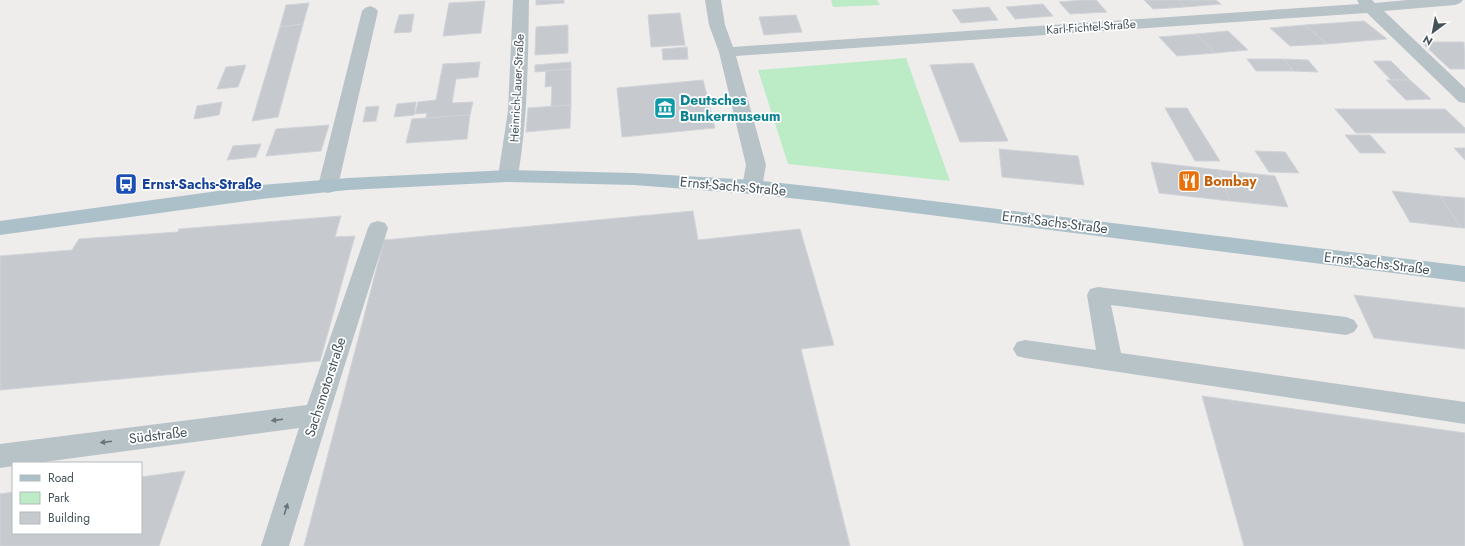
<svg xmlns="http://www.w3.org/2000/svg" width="1465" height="546" viewBox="0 0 1465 546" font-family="Jost,sans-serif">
  <rect width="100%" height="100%" fill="#efecec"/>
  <g fill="#bbecc6">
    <polygon points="831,0 877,0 880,5 833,7"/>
    <polygon points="906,58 950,181 788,164 758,70"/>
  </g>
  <g fill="#c6cacf" stroke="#d0d3d7">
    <polygon points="536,0 564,0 564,3 536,5"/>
    <polygon points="1083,0 1096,0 1107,12 1070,14 1059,2"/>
    <polygon points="1144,0 1179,0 1185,7 1153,9"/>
    <polygon points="1179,0 1216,0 1221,4 1185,7"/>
    <polygon points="485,1 481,33 443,36 449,3"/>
    <polygon points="309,3 303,24 280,27 286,5"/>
    <polygon points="1043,4 1053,16 1015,19 1006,7"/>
    <polygon points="989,7 998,20 961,23 952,10"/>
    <polygon points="680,13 685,45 651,47 648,15"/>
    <polygon points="414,14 411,32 394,33 399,15"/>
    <polygon points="796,15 802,32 764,35 759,17"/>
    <polygon points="1364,21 1387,39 1327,44 1305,25"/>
    <polygon points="303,24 278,117 252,121 280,27"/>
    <polygon points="568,25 568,53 535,55 536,27"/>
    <polygon points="1305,25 1327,44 1290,46 1270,28"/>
    <polygon points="1228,31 1248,50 1215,53 1196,34"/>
    <polygon points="1196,34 1215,53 1177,56 1159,37"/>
    <polygon points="1421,42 1464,42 1465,69 1450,69"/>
    <polygon points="687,47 688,59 663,60 662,49"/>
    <polygon points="1247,59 1284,59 1293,71 1256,71"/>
    <polygon points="1284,59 1308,60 1318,72 1293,71"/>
    <polygon points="1373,61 1391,61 1410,80 1391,80"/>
    <polygon points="480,62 478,77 456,79 452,103 473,102 470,115 426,118 427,113 415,114 418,102 436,100 443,64"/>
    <polygon points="571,62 571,69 535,72 535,65"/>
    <polygon points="973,63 1008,141 960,142 930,65"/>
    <polygon points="246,65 238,87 217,89 226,67"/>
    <polygon points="571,69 571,105 551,107 552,86 545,87 546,71"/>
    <polygon points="703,80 715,128 622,137 617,88"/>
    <polygon points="1386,80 1410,80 1431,99 1406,100"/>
    <polygon points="222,102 219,115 194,119 197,106"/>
    <polygon points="416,102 414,115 394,117 397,104"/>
    <polygon points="571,105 570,128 526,132 528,108"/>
    <polygon points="379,106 376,121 363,122 366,107"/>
    <polygon points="1165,108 1187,108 1220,161 1195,161"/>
    <polygon points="1335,109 1445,109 1465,128 1465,133 1356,133"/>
    <polygon points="470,115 467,139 406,143 412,119"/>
    <polygon points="329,125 321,151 266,156 276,129"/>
    <polygon points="1345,135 1370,135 1386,153 1360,153"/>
    <polygon points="261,144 256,157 227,160 233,146"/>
    <polygon points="1454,148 1465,148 1465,160"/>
    <polygon points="999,149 1078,156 1084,185 1002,177"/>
    <polygon points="1255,151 1285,152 1299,173 1269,172"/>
    <polygon points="1151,162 1219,170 1230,201 1159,193"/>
    <polygon points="1219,170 1275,176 1288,207 1230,201"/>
    <polygon points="1392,191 1440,196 1461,228 1410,222"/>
    <polygon points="1440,196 1465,198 1465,228 1461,228"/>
    <polygon points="693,211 698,240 800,229 834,345 801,349 850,546 304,546 384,240"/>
    <polygon points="341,216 335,237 355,236 320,361 0,390 0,256 72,250 79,239 178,232 179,229"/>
    <polygon points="1354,295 1465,308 1465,349 1374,338"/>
    <polygon points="1202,396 1465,433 1465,546 1244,546"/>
    <polygon points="185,471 159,546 0,546 0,494 13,492 13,533 141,533 141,477"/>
  </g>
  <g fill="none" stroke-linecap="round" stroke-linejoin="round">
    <g fill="#b8c3c8" fill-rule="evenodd">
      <path d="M513,0H529C528,59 528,118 518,176L515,181L508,182L501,181L498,176L508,111Z"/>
      <polygon points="705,0 721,0 725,25 733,47 1359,4 1357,0 1372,0 1375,3 1407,0 1463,0 1460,3 1455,5 1384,11 1465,88 1465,103 1459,102 1367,13 736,56 766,165 762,187 759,192 752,194 745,192 742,187 746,165 719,52 709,25"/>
      <polygon points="370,6 375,8 378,11 338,186 335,191 328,193 321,191 318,186 362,11 365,8"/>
      <polygon points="378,221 385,223 388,228 329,415 289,546 261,546 299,428 36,463 13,463 13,466 0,468 0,444 307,405 368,228 371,223"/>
      <polygon points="1098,287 1346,317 1354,320 1358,326 1354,332 1346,335 1111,305 1121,353 1465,402 1465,424 1025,358 1017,356 1013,349 1017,342 1025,340 1096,350 1087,295 1090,289"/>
    </g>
    <polygon fill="#acc0ca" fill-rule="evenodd" points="508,170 634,173 752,180 826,188 1465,266 1465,282 826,202 752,194 634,185 508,182 348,190 261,199 0,235 0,221 261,185 348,178"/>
  </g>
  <defs><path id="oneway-solid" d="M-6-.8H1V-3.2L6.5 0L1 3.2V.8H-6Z"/></defs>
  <g fill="#68747a">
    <use href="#oneway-solid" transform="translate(277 420) rotate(173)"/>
    <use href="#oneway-solid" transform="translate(106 442) rotate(173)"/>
    <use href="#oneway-solid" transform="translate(286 509) rotate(-73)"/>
  </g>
  <defs>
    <g id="museum-square" transform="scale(1.15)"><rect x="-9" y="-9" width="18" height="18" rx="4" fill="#0f9aa8" stroke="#fff"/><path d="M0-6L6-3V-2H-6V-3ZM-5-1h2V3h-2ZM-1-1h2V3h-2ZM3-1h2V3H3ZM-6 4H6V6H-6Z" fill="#fff"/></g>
    <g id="restaurant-square" transform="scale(1.15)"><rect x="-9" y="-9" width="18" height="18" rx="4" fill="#e8710a" stroke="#fff"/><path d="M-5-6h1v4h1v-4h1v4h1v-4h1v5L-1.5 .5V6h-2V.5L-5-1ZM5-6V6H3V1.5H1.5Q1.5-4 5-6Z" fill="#fff"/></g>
    <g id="bus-square" transform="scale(1.15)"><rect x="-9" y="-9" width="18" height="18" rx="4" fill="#1a4fb4" stroke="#fff"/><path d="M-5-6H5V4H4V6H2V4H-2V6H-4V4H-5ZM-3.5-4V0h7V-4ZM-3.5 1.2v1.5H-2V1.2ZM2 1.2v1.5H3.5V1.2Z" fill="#fff"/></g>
  </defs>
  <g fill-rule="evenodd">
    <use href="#museum-square" x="665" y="108"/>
    <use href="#restaurant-square" x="1189" y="181"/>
    <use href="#bus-square" x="126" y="184"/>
  </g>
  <g text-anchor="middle" stroke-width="3.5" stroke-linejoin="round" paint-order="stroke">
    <g font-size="12" fill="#455258" stroke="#fff">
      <text transform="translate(1091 27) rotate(-4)" y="4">Karl-Fichtel-Straße</text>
      <text transform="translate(517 88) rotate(-87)" y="4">Heinrich-Lauer-Straße</text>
    </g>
    <g font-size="14" font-weight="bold" fill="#0d838f" stroke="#fff" text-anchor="start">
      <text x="680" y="105">Deutsches<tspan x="680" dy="16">Bunkermuseum</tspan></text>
    </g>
    <g font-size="14" font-weight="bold" fill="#c56008" stroke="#fff" text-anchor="start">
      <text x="1204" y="186">Bombay</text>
    </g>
    <g font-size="14" font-weight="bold" fill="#164399" stroke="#fff" text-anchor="start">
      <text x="142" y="189">Ernst-Sachs-Straße</text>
    </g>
    <g font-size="14" fill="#455258" stroke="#fff">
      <text transform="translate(733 186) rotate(5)" y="5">Ernst-Sachs-Straße</text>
      <text transform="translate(1055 222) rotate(7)" y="5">Ernst-Sachs-Straße</text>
      <text transform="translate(1377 263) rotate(7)" y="5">Ernst-Sachs-Straße</text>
      <text transform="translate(325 387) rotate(-72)" y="5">Sachsmotorstraße</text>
      <text transform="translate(158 435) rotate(-7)" y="5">Südstraße</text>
    </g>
  </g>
  <rect x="12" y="462" width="130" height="72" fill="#ffffff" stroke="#b5babc"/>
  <rect x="20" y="475" width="20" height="6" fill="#acc0ca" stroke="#b5babc"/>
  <text x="48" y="482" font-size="12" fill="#455258">Road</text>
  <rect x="20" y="492" width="20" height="12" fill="#bbecc6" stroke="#b5babc"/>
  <text x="48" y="502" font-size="12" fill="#455258">Park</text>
  <rect x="20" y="512" width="20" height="12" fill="#c6cacf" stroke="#b5babc"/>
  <text x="48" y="522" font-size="12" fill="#455258">Building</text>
  <g transform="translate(1433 32) rotate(212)" stroke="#ffffff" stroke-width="3" paint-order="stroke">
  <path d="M0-3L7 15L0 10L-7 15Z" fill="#455258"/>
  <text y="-6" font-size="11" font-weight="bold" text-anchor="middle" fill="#455258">N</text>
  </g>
</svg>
